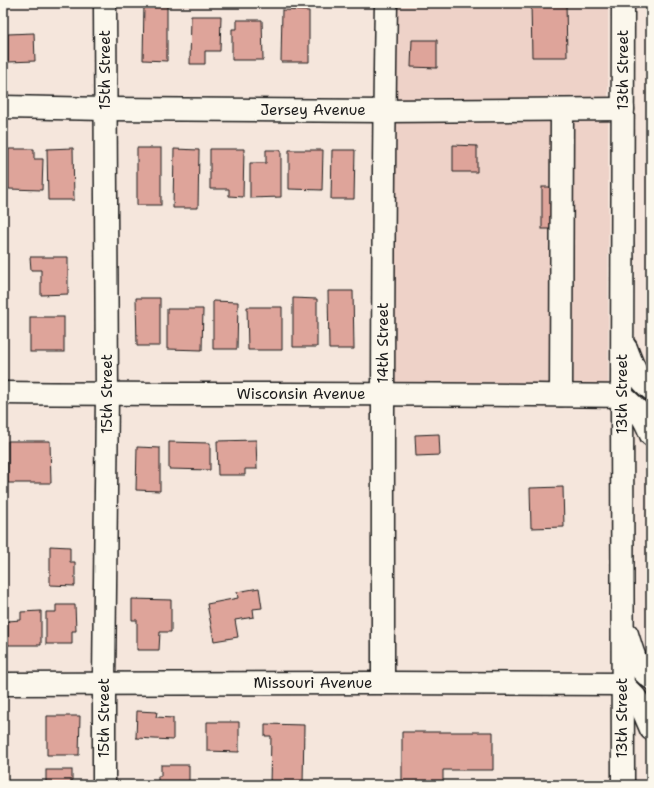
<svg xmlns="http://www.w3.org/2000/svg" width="654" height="788" viewBox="0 0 654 788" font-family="'Shantell Sans',sans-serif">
  <rect width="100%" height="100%" fill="#f5e6dc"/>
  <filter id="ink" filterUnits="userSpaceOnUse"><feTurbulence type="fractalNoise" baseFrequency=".025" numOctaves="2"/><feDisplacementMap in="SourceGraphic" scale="8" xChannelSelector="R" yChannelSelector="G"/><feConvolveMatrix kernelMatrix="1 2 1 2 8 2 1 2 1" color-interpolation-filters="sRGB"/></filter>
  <g filter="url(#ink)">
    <polygon fill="#eed2c8" points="396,3 608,3 608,387 393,385"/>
    <g fill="#dea49a" stroke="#1c1c1c">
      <polygon points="144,3 167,3 167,61 143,60"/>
      <polygon points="531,3 566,3 567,57 532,57"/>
      <polygon points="282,10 309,11 309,62 281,62"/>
      <polygon points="191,16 221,16 220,51 205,51 205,64 190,64"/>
      <polygon points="237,20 262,20 263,60 232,60 232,29 237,29"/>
      <polygon points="34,33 35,61 8,62 8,34"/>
      <polygon points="412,40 437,40 437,68 411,67"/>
      <polygon points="453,145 477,146 477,172 453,172"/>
      <polygon points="73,148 74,200 48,200 47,149"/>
      <rect x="137" y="148" width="24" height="57"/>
      <polygon points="9,149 34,149 34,159 43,159 42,190 9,189"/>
      <polygon points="174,149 199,150 198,208 173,208"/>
      <polygon points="210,149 244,149 243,197 229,196 229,189 210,189"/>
      <polygon points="266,150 281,150 281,197 250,198 250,163 266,163"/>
      <polygon points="289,150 323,150 322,190 289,189"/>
      <polygon points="332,150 355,150 354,199 331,199"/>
      <rect x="542" y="187" width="11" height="42"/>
      <polygon points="30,257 68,257 68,294 41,295 41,270 31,270"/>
      <polygon points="328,291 353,291 354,349 329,349"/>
      <polygon points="136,298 160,298 160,346 137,346"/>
      <polygon points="293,298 317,299 317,347 293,347"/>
      <polygon points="213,301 238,302 237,349 213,349"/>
      <polygon points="247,307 282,307 282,350 248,350"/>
      <polygon points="167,309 203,309 202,350 167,349"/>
      <rect x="30" y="317" width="34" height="35"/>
      <polygon points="439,434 440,455 416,456 415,435"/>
      <polygon points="256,440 257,469 245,469 245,475 218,475 217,441"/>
      <polygon points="8,441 50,441 51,483 8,483"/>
      <polygon points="169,442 210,443 210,470 169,469"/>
      <polygon points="137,447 160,448 160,491 136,490"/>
      <polygon points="563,487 564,527 531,528 530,488"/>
      <polygon points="50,546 70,547 70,562 75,562 75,586 50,585"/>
      <polygon points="259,588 262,608 253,609 254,617 235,620 238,637 214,641 207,604 238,598 237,592"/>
      <polygon points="132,599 171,600 171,632 160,632 159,650 137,650 137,620 132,620"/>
      <polygon points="56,605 75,605 76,631 72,631 72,644 46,644 46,612 56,612"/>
      <polygon points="41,611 41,645 8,645 8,621 21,620 21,612"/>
      <polygon points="137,711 157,712 156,717 173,718 173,740 136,738"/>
      <polygon points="47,716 80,716 79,755 47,755"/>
      <polygon points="207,722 239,722 239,752 207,751"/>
      <polygon points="265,724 304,725 303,785 270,785 271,736 265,736"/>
      <polygon points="402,732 493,732 493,770 443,770 443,785 402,785"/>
      <polygon points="161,765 189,765 189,785 144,785 158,784 158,776 161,776"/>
      <rect x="46" y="770" width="26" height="15"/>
    </g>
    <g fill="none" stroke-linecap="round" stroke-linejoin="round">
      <g stroke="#1c1c1c" stroke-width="25">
        <g id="minor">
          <polyline points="3,107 106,109 384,111 623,109"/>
          <path d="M3,393C209,395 416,393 622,396"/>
          <polyline points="561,395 562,110"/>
          <path d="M383,683C383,456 382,230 386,3"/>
          <polyline points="3,684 383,683 622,684"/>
          <polyline points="104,785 104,683 107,394 105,3"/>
        </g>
      </g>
      <g stroke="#1c1c1c" stroke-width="25">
        <g id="highway">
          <path d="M626,348C632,364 637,379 651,389"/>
          <path d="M622,396C638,409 644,416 651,435"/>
          <path d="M627,634C632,650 636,669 651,678"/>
          <polyline points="622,684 635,697 642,708 651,729"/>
          <polyline points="623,785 622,396 623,3"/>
        </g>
      </g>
      <use href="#minor" stroke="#fbf7ec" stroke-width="22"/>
      <use href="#highway" stroke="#fbf7ec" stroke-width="22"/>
    </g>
  </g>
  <g text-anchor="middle" stroke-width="3" stroke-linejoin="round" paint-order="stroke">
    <g font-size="15" fill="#1c1c1c" stroke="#fbf7ec">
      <text transform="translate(105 70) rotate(-90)" y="5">15th Street</text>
      <text transform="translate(623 70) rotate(-90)" y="5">13th Street</text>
      <text x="313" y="115">Jersey Avenue</text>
      <text transform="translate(383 343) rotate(-90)" y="5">14th Street</text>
      <text transform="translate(107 394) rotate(-90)" y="5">15th Street</text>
      <text x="301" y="399">Wisconsin Avenue</text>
      <text transform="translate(622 394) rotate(-90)" y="5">13th Street</text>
      <text x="313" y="688">Missouri Avenue</text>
      <text transform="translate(104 718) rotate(-90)" y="5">15th Street</text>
      <text transform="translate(622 718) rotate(-90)" y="5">13th Street</text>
    </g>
  </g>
  <rect width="654" height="788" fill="none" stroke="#fbf7ec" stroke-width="16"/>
  <rect x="8" y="8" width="638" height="772" fill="none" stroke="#1c1c1c" stroke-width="1.5" filter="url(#ink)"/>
</svg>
